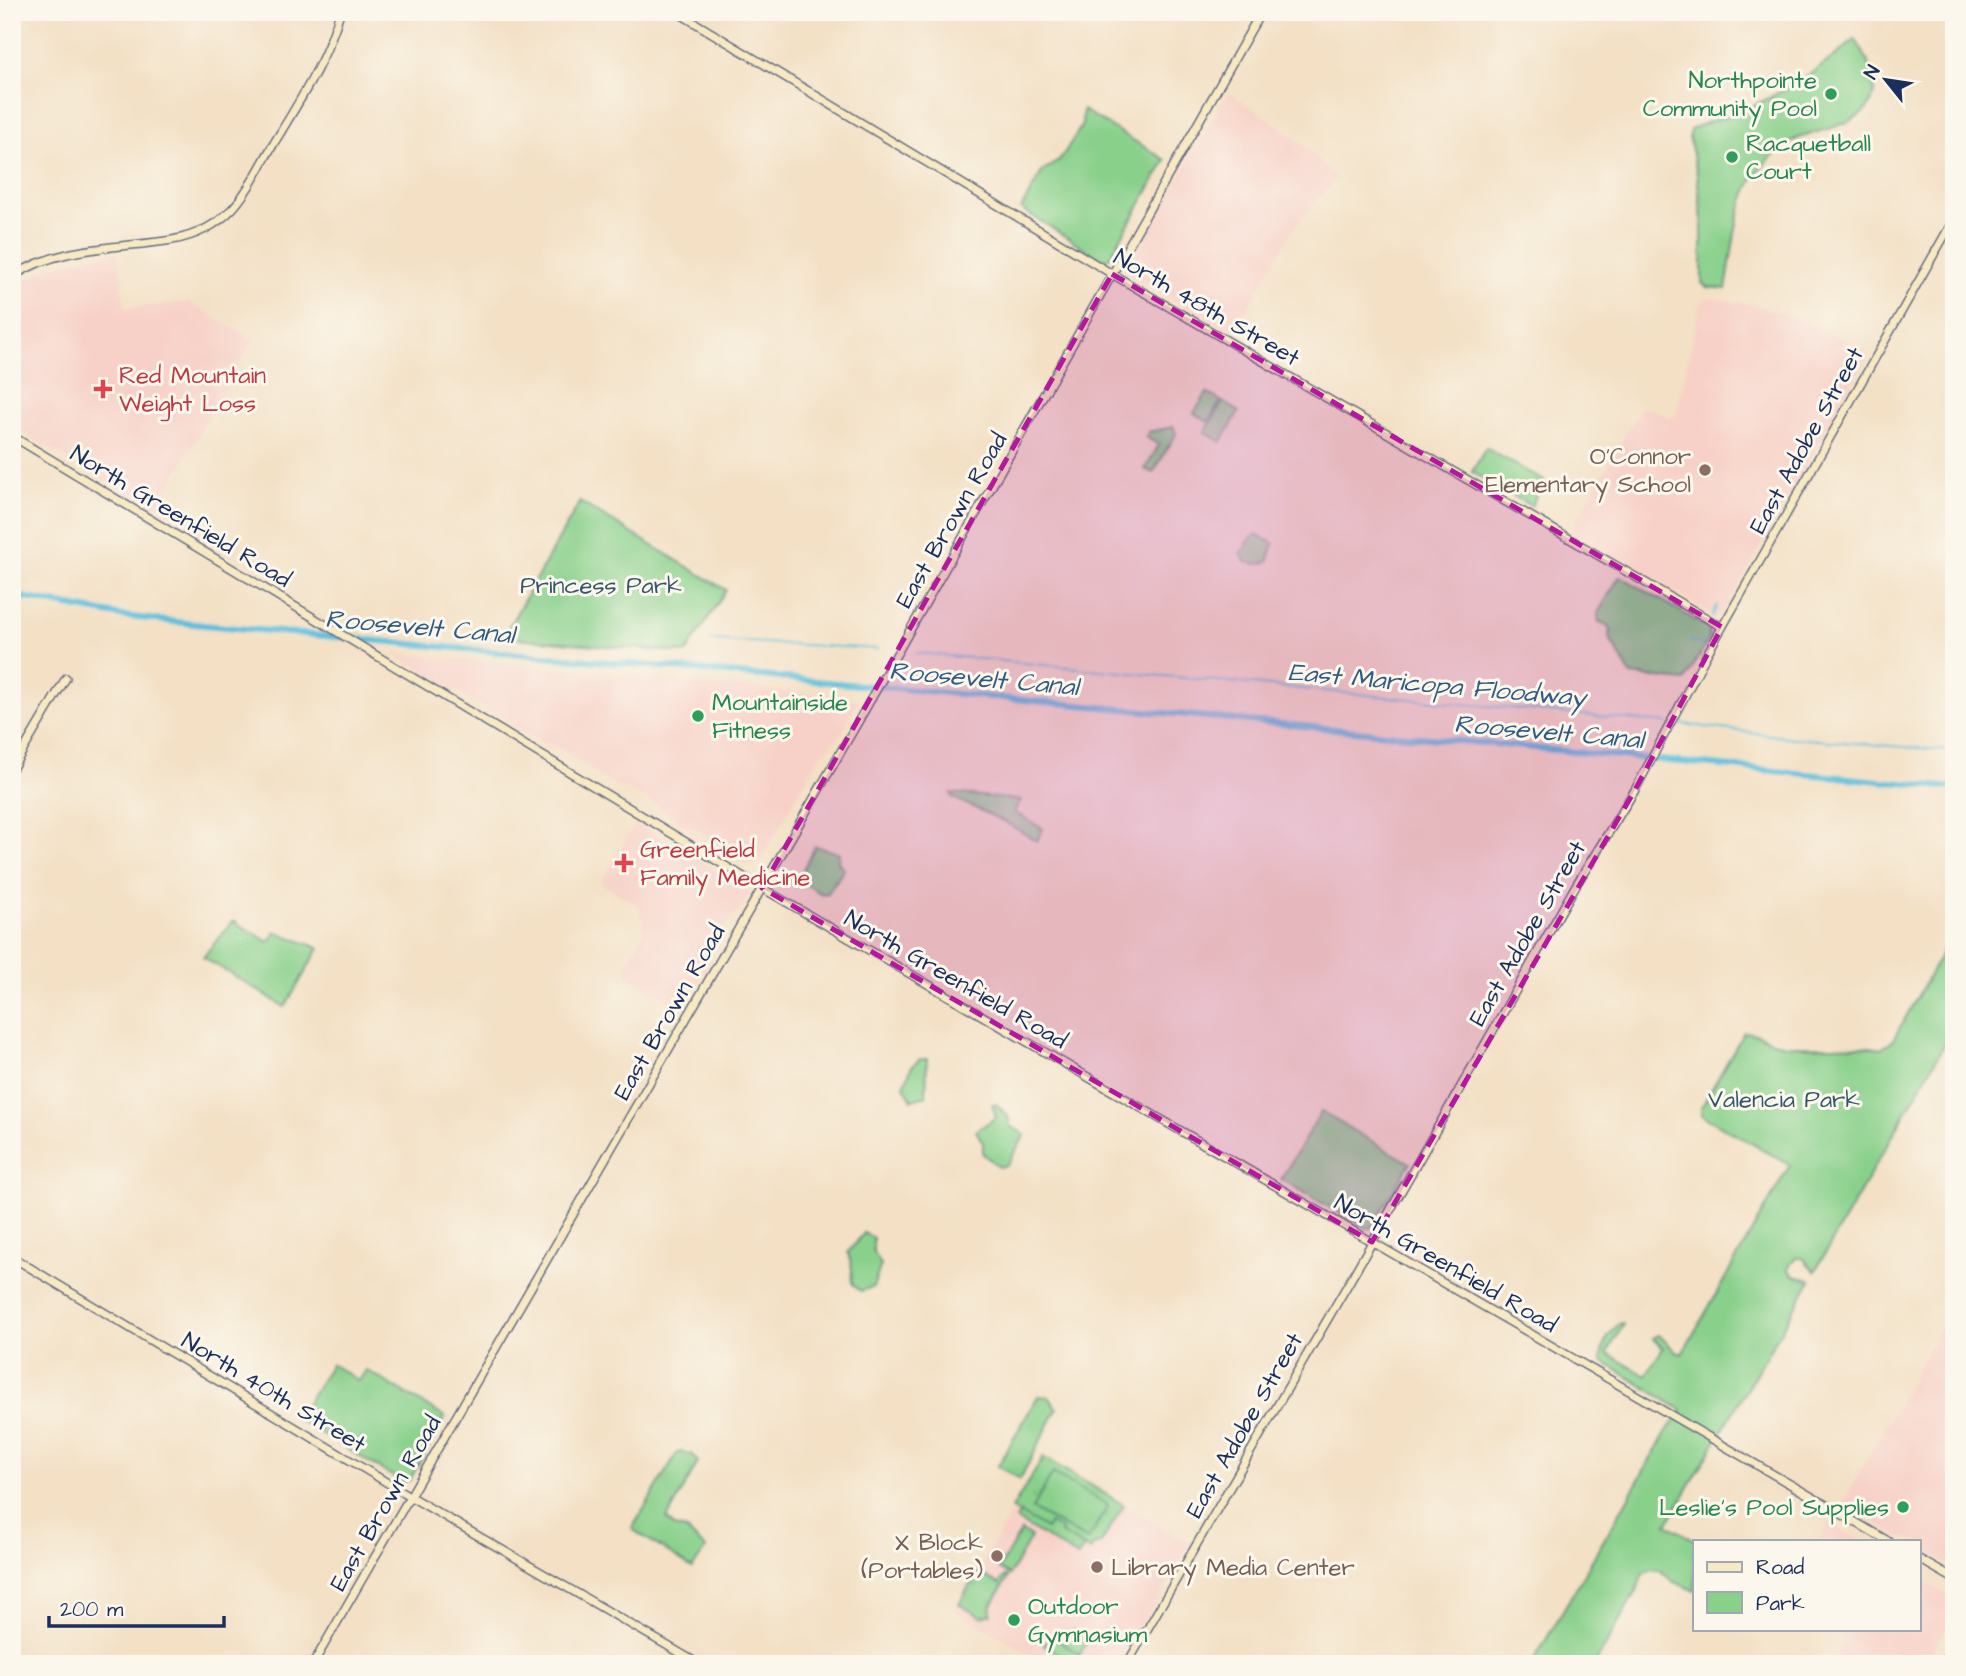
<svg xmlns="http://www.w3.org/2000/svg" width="1966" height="1676" viewBox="0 0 1966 1676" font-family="'Architects Daughter',sans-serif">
  <defs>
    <pattern id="grass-tufts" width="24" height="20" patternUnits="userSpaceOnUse" patternTransform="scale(1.75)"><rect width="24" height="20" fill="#89d08b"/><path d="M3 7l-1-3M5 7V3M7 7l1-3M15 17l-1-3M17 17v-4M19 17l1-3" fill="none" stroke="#6fa975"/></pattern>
  </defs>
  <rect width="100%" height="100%" fill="#fbf7ec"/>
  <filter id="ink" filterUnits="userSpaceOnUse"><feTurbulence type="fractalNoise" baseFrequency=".0143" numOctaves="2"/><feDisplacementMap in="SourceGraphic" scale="14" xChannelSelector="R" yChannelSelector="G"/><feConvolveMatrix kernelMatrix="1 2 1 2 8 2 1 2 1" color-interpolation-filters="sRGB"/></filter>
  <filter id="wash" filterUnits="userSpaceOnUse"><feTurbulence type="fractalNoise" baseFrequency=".00686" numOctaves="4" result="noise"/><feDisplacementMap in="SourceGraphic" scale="28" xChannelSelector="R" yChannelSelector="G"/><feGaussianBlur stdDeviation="1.57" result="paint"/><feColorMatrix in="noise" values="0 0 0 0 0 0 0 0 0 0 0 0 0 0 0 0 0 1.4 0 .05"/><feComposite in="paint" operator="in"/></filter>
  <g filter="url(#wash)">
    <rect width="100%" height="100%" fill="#f3e0c5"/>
    <g fill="#f7d1c7">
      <polygon points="1227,94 1233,95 1277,124 1309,150 1336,177 1288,237 1232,336 1131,277 1126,270"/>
      <polygon points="118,251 125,308 189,302 253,340 160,503 153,509 12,426 12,289 50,267"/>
      <polygon points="1706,298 1743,303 1786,314 1845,340 1861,348 1868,355 1724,612 1718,617 1570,532 1641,407 1660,412 1669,418 1676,415 1700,304"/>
      <polygon points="395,653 861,699 839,737 819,757 759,863 750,866 697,830 679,823 658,806 627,789 608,782 562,750 536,739 417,667 393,655"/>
      <polygon points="636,823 745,888 748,894 745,902 732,916 714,949 709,964 683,1009 627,976 627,962 644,932 639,906 600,883"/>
      <polygon points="1954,1304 1954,1569 1919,1545 1919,1541 1895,1535 1842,1504"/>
      <polygon points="1043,1457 1190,1544 1121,1664 1048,1664 955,1611"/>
      <polygon points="1829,1522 1859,1541 1818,1541"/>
      <polygon points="1919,1579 1954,1599 1954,1615 1931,1652 1927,1664 1832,1664 1845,1640 1827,1629 1919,1629"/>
    </g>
    <g fill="url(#grass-tufts)" stroke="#528074" stroke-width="2">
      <polygon points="1043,1457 1124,1505 1101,1543 1093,1546 1090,1551 1060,1533 1061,1530 1050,1523 1046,1529 1012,1509"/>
      <polygon points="977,1572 999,1584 1005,1576 1008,1577 991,1607 991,1614 982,1617 959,1604"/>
      <polygon points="1072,1630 1089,1639 1080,1654 1056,1640 1058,1636 1066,1640"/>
    </g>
    <g fill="#89d08b" stroke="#528074" stroke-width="2">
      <path d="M1855,39C1871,62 1888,100 1855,118C1834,131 1806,131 1785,145C1776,152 1766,162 1758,172C1735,201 1733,253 1726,289L1707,287L1702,283V220L1697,174L1689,136L1690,130C1705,121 1725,118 1741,111C1783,93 1822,69 1855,39Z"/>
      <polygon points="1083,110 1166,160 1109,258 1102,259 1021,209 1042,172 1060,160 1082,125"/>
      <polygon points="1207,393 1221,401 1208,422 1194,413"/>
      <polygon points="1223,402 1239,412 1221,442 1205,432"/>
      <polygon points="1174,427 1176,434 1153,473 1145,469 1159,445 1146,437 1148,432"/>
      <polygon points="1486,448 1544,481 1531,506 1472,472"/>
      <polygon points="580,502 726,590 686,653 503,637"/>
      <polygon points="1256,535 1274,543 1268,562 1257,564 1246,562 1241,553 1251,538"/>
      <polygon points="1620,576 1709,628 1709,639 1685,681 1631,675 1609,637 1610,631 1607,625 1599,623 1598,613"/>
      <polygon points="951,793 1021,800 1014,812 1043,829 1037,841 1001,820 953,798"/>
      <polygon points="815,846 839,853 838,862 844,869 828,893 821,894 798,879"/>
      <polygon points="233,921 269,942 276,932 319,948 285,1007 203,957"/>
      <path d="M1954,931V1028L1815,1271L1803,1258H1795L1790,1264L1789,1270L1794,1276L1811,1280L1667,1524L1695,1541V1591L1672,1581L1660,1570L1652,1569L1643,1574L1637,1589L1595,1664H1532L1667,1431L1682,1410L1602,1361C1599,1349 1611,1329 1621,1323L1624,1324L1607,1353L1646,1376L1663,1348L1653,1338L1659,1335L1674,1350L1682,1354L1790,1165L1701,1115V1108L1744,1032C1759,1032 1772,1043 1787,1045C1818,1049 1849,1042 1881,1049L1893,1040Z"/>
      <polygon points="920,1059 927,1059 926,1096 912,1100 904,1086 912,1066"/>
      <polygon points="992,1104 996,1104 1009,1118 1009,1125 1025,1135 1007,1165 999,1167 983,1154 983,1143 976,1131 996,1117"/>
      <polygon points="1321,1112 1410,1163 1371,1228 1365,1228 1281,1179"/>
      <path d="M864,1233L873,1238V1252L881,1265L873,1287L861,1291C850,1284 851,1282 852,1271C852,1265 849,1258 848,1252Z"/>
      <polygon points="331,1364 359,1381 366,1370 445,1417 410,1480 402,1482 297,1419"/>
      <polygon points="1038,1396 1049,1397 1057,1409 1020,1479 998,1466"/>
      <polygon points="681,1452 692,1454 698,1462 667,1519 674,1527 686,1530 706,1549 692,1568 632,1529 677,1453"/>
      <polygon points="1053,1473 1108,1505 1088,1540 1032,1509"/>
      <polygon points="1020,1513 1046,1529 1050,1523 1062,1530 1061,1533 1084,1547 1078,1557 1016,1520"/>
      <polygon points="1021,1531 1031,1537 1010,1575 999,1569"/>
      <polygon points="1050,1636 1080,1654 1075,1663 1044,1645"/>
    </g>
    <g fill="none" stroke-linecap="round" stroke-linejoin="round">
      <g stroke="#5ebfdc" stroke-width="2">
        <polyline points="1712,616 1717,605"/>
        <polyline points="710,640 879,649"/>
        <polyline points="1690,641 1703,645"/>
        <polyline points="917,653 1668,723"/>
        <polyline points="1674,723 1794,738 1954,751"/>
      </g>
      <polyline stroke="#5ebfdc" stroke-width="6" points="12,595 122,616 204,625 1176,714 1954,788"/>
    </g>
  </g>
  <g filter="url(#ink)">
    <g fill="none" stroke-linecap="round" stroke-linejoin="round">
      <g stroke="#676d82" stroke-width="10">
        <g id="secondary">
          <polyline points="677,12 1112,274 1722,627"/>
          <path d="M12,277C59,245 118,249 172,240C195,236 216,226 233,208C249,191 260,166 273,145C298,103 327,60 340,12"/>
          <polyline points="12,436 762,888 1888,1541"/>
          <polyline points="12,769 66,678"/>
          <polyline points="12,1257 411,1497 699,1664"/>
          <polyline points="1919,1559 1954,1579"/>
          <polyline points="313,1664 858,722 1261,12"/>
          <polyline points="1127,1664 1351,1279 1576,885 1635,790 1707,654 1954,219"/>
          <polyline points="1943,1664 1954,1644"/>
        </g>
      </g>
      <use href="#secondary" stroke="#f6e9c3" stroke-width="7"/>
    </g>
  </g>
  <path fill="#b5179e" fill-opacity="0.2" stroke="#b5179e" stroke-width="5" stroke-dasharray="14 9" stroke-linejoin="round" d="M1112,274L1722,627L1635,790L1372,1242L762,888Z"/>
  <g fill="#2e9e5b" stroke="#fbf7ec" stroke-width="2.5">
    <circle cx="1831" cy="94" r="7"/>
    <circle cx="1732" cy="157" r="7"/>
    <circle cx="698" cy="716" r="7"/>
    <circle cx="1903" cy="1507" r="7"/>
    <circle cx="1014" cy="1620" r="7"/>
  </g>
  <g fill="#e0444e" stroke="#fbf7ec" stroke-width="2.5">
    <path d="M99.5 378.5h7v7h7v7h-7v7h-7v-7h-7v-7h7z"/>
    <path d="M620.5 852.5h7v7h7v7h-7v7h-7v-7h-7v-7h7z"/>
  </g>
  <g fill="#8d6e63" stroke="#fbf7ec" stroke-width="2.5">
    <circle cx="1705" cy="470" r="7"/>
    <circle cx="997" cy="1556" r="7"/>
    <circle cx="1097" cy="1567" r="7"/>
  </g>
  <g text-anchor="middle" stroke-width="6" stroke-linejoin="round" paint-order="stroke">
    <g font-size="24" fill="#27864d" stroke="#fbf7ec" text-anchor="start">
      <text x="1817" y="88" text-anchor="end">Northpointe<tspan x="1817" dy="28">Community Pool</tspan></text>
      <text x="1746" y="151">Racquetball<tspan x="1746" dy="28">Court</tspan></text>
      <text x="712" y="710">Mountainside<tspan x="712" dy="28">Fitness</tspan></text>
      <text x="1889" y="1515" text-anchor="end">Leslie's Pool Supplies</text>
      <text x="1028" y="1614">Outdoor<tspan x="1028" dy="28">Gymnasium</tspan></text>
    </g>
    <g font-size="24" fill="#1b2f5e" stroke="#fbf7ec">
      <text transform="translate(1207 307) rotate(30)" y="8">North 48th Street</text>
      <text transform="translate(1806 440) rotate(-61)" y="8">East Adobe Street</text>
      <text transform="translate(181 516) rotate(31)" y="8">North Greenfield Road</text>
      <text transform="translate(951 520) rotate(-60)" y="8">East Brown Road</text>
      <text transform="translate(1527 933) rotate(-60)" y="8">East Adobe Street</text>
      <text transform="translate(956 979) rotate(30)" y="8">North Greenfield Road</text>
      <text transform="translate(669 1012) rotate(-60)" y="8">East Brown Road</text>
      <text transform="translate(1446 1263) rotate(30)" y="8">North Greenfield Road</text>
      <text transform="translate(274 1392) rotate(31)" y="8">North 40th Street</text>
      <text transform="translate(1244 1425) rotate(-60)" y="8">East Adobe Street</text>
      <text transform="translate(385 1503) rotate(-60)" y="8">East Brown Road</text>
    </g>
    <g font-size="24" fill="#be3a42" stroke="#fbf7ec" text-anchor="start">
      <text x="119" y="383">Red Mountain<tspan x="119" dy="28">Weight Loss</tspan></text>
      <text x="640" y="857">Greenfield<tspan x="640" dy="28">Family Medicine</tspan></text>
    </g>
    <g font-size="24" fill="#785e54" stroke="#fbf7ec" text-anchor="end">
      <text x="1691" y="464">O'Connor<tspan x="1691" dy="28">Elementary School</tspan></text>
      <text x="983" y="1550">X Block<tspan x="983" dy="28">(Portables)</tspan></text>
      <text x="1111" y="1575" text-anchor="start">Library Media Center</text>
    </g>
    <g font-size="24" fill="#365769" stroke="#fbf7ec">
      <text x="601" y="593">Princess Park</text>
      <text x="1784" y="1107">Valencia Park</text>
    </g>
    <g font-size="26" font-style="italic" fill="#2f5a84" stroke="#fbf7ec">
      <text transform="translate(420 626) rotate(5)" y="9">Roosevelt Canal</text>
      <text transform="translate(984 678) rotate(5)" y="9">Roosevelt Canal</text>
      <text transform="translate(1437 684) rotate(5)" y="9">East Maricopa Floodway</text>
      <text transform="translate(1549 731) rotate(5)" y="9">Roosevelt Canal</text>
    </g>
  </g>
  <rect width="1966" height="1676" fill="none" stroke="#fbf7ec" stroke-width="42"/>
  <rect x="1693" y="1540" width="228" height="91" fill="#fbf7ec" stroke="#a1a7b3" stroke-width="2"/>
  <rect x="1707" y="1562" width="35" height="10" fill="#f6e9c3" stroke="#a1a7b3" stroke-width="2"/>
  <text x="1756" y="1574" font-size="21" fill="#1b2f5e">Road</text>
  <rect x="1707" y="1592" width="35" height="21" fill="#89d08b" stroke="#a1a7b3" stroke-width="2"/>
  <text x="1756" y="1610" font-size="21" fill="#1b2f5e">Park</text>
  <g transform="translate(1886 80) rotate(300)" stroke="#fbf7ec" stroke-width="5" paint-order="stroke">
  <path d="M0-5L12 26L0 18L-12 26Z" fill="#1b2f5e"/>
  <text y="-10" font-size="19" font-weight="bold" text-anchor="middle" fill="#1b2f5e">N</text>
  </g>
  <path d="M49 1616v10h175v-10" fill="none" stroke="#1b2f5e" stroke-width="3.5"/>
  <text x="60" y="1616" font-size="21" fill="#1b2f5e" stroke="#fbf7ec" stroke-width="5" paint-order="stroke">200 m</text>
</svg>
